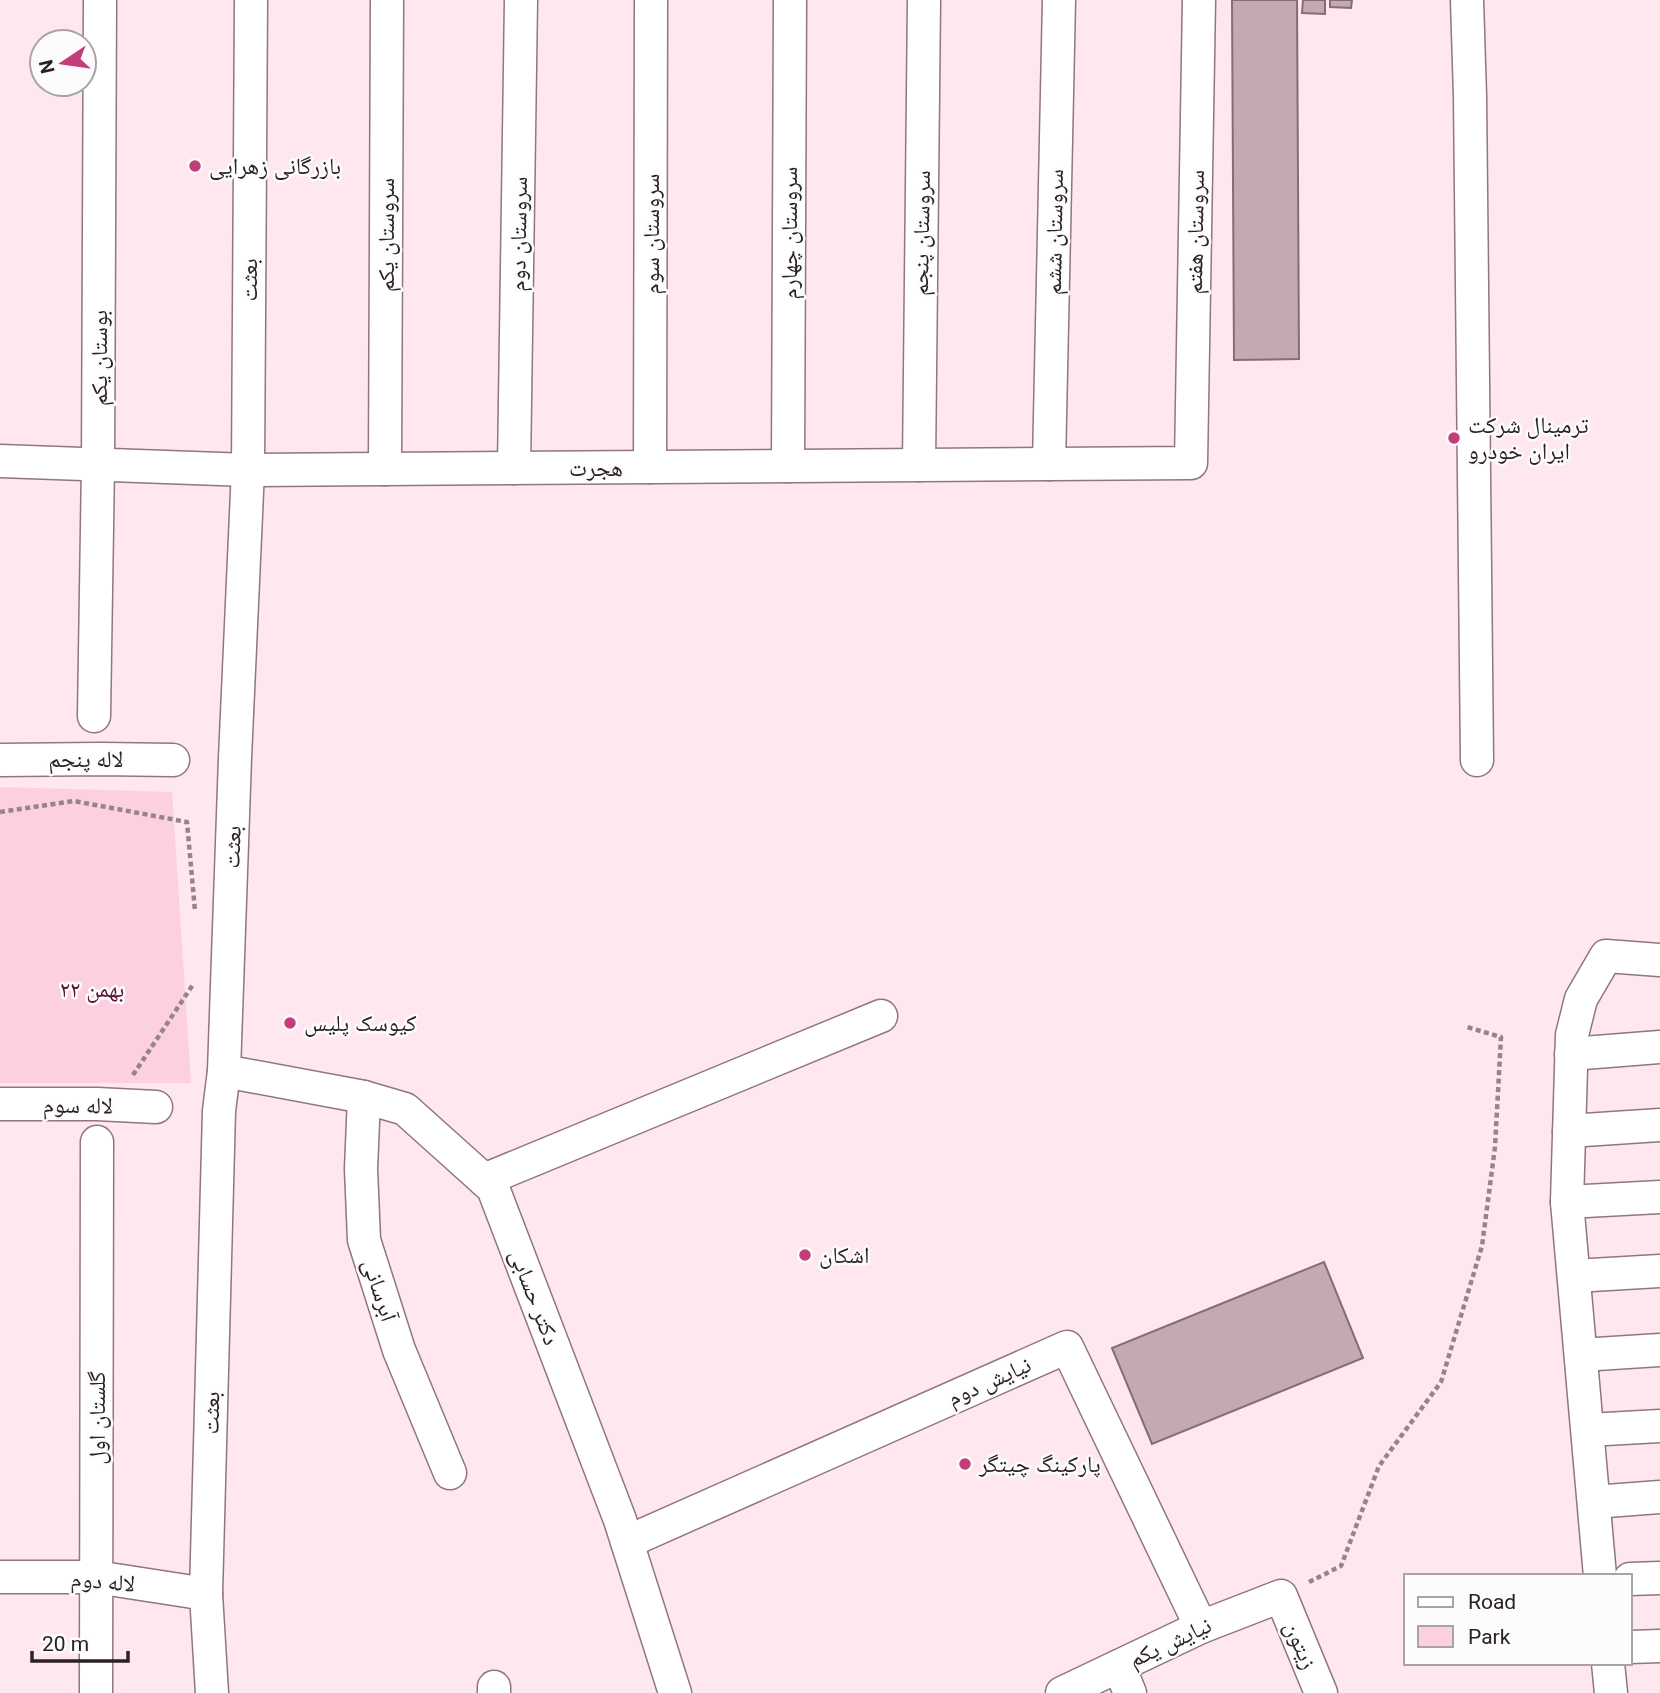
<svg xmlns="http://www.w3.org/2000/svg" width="1660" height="1693" viewBox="0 0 1660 1693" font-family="Roboto,'Noto Naskh Arabic',sans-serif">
  <rect width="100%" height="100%" fill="#fee7ef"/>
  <polygon fill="#fcd0de" points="0,787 172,792 191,1083 0,1083"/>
  <g fill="#c4a9b2" stroke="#856c75" stroke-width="2">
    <polygon points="1232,0 1297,0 1299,359 1234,360"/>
    <polygon points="1303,0 1325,0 1325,14 1302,13"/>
    <polygon points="1330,0 1352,0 1351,8 1330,7"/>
    <polygon points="1324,1262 1363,1358 1152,1444 1112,1348"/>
  </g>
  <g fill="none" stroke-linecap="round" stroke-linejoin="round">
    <g stroke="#90767f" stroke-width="35">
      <g id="minor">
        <polyline points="1467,0 1470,96 1477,760"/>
        <polyline points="0,461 248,470 1191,463 1199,0"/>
        <polyline points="1049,464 1059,0"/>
        <polyline points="919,465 924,0"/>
        <polyline points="788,466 790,0"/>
        <polyline points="650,467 651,0"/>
        <polyline points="514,468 521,0"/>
        <polyline points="385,469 387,0"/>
        <polyline points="94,716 98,465 100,0"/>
        <polyline points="0,760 101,759 173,760"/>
        <polyline points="1571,1054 1660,1047"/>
        <polyline points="224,1071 364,1097 405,1109 493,1188 620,1520 675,1693"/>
        <polyline points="364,1097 361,1169 364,1240 399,1350 450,1473"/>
        <polyline points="0,1104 97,1104 156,1107"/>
        <polyline points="1569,1131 1660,1125"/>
        <polyline points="484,1180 881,1016"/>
        <polyline points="1567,1202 1660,1197"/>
        <polyline points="1574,1276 1660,1271"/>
        <polyline points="1581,1355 1660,1350"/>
        <polyline points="1588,1430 1660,1426"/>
        <polyline points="1594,1502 1660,1497"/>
        <polyline points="627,1542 1067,1347 1201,1627"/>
        <polyline points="1600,1576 1567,1202 1572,1035 1581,999 1606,956 1660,960"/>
        <polyline points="0,1577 96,1577 206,1594"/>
        <polyline points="1630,1579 1660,1578"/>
        <polyline points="1630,1647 1660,1646"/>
        <polyline points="1608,1663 1611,1693"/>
        <polyline points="1119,1666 1130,1693"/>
        <polyline points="494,1687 494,1693"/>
        <polyline points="96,1693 97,1142"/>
        <polyline points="212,1693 206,1594 219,1111 224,1071 235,758 248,470 251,0"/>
        <polyline points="1062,1693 1201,1627 1281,1596 1321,1693"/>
      </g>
    </g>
    <g stroke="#95848a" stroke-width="4.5" stroke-dasharray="5 3.5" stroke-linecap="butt">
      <polyline points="0,812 74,801 187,822 195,911"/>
      <polyline points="133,1075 194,983"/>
      <polyline points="1309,1582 1341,1566 1379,1466 1441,1382 1482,1246 1495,1147 1501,1037 1467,1027"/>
    </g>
    <use href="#minor" stroke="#fff" stroke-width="32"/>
  </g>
  <g fill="#c43d7b" stroke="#fcfcfc" stroke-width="2.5">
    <circle cx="195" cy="166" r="7"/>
    <circle cx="1454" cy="438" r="7"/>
    <circle cx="290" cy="1023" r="7"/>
    <circle cx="805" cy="1255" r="7"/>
    <circle cx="965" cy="1464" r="7"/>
  </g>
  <g text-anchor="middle" stroke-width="5" stroke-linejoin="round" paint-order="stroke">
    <g font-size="23" fill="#2b2124" stroke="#fcfcfc" text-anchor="start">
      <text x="209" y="174">بازرگانی زهرایی</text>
      <text x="1468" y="433">ترمینال شرکت<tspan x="1468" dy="26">ایران خودرو</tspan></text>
      <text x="304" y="1031">کیوسک پلیس</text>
      <text x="819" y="1263">اشکان</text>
      <text x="979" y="1472">پارکینگ چیتگر</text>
    </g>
    <g font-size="23" fill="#2b2124" stroke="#fcfcfc">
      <text transform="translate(1054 232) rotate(-89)" y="8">سروستان ششم</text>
      <text transform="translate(1195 232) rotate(-89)" y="8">سروستان هفتم</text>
      <text transform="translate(789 233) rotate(-90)" y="8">سروستان چهارم</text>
      <text transform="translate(921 233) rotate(-89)" y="8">سروستان پنجم</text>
      <text transform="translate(518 234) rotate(-89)" y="8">سروستان دوم</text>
      <text transform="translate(651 234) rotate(-90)" y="8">سروستان سوم</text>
      <text transform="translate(386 235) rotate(-90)" y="8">سروستان یکم</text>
      <text transform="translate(249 280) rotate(-90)" y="8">بعثت</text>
      <text transform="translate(99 358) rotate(-90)" y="8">بوستان یکم</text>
      <text x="596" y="476">هجرت</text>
      <text x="86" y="767">لاله پنجم</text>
      <text transform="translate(232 847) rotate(-88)" y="8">بعثت</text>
      <text transform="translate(78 1105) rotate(1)" y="8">لاله سوم</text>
      <text transform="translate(380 1290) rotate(72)" y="8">آبرسانی</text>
      <text transform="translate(535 1297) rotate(69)" y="8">دکتر حسابی</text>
      <text transform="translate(989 1381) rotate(-24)" y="8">نیایش دوم</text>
      <text transform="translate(211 1413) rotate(-89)" y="8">بعثت</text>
      <text transform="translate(97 1418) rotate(-90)" y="8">گلستان اول</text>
      <text transform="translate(103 1581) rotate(5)" y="8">لاله دوم</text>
      <text transform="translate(1170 1642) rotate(-25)" y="8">نیایش یکم</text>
      <text transform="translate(1301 1645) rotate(67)" y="8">زیتون</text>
    </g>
    <g font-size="23" fill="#5d1035" stroke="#fcfcfc">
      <text x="92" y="997">بهمن ۲۲</text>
    </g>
  </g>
  <rect x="1404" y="1574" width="228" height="91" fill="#fcfcfc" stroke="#a8a4a6" stroke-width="2"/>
  <rect x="1418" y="1597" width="35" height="10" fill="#ffffff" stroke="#a8a4a6" stroke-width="2"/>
  <text x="1468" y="1609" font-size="21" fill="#2b2124">Road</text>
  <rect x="1418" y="1626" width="35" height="21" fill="#fcd0de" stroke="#a8a4a6" stroke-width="2"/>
  <text x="1468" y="1644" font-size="21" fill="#2b2124">Park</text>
  <g transform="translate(63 63) rotate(257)"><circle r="33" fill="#fcfcfc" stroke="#a8a4a6" stroke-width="2"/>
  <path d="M0-5L12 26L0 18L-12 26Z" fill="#c43d7b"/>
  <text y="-10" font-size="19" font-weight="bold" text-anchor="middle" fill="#2b2124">N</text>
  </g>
  <path d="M32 1651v10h96v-10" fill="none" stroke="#2b2124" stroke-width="3.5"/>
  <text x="42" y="1651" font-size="21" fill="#2b2124" stroke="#fcfcfc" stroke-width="5" paint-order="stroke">20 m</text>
</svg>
